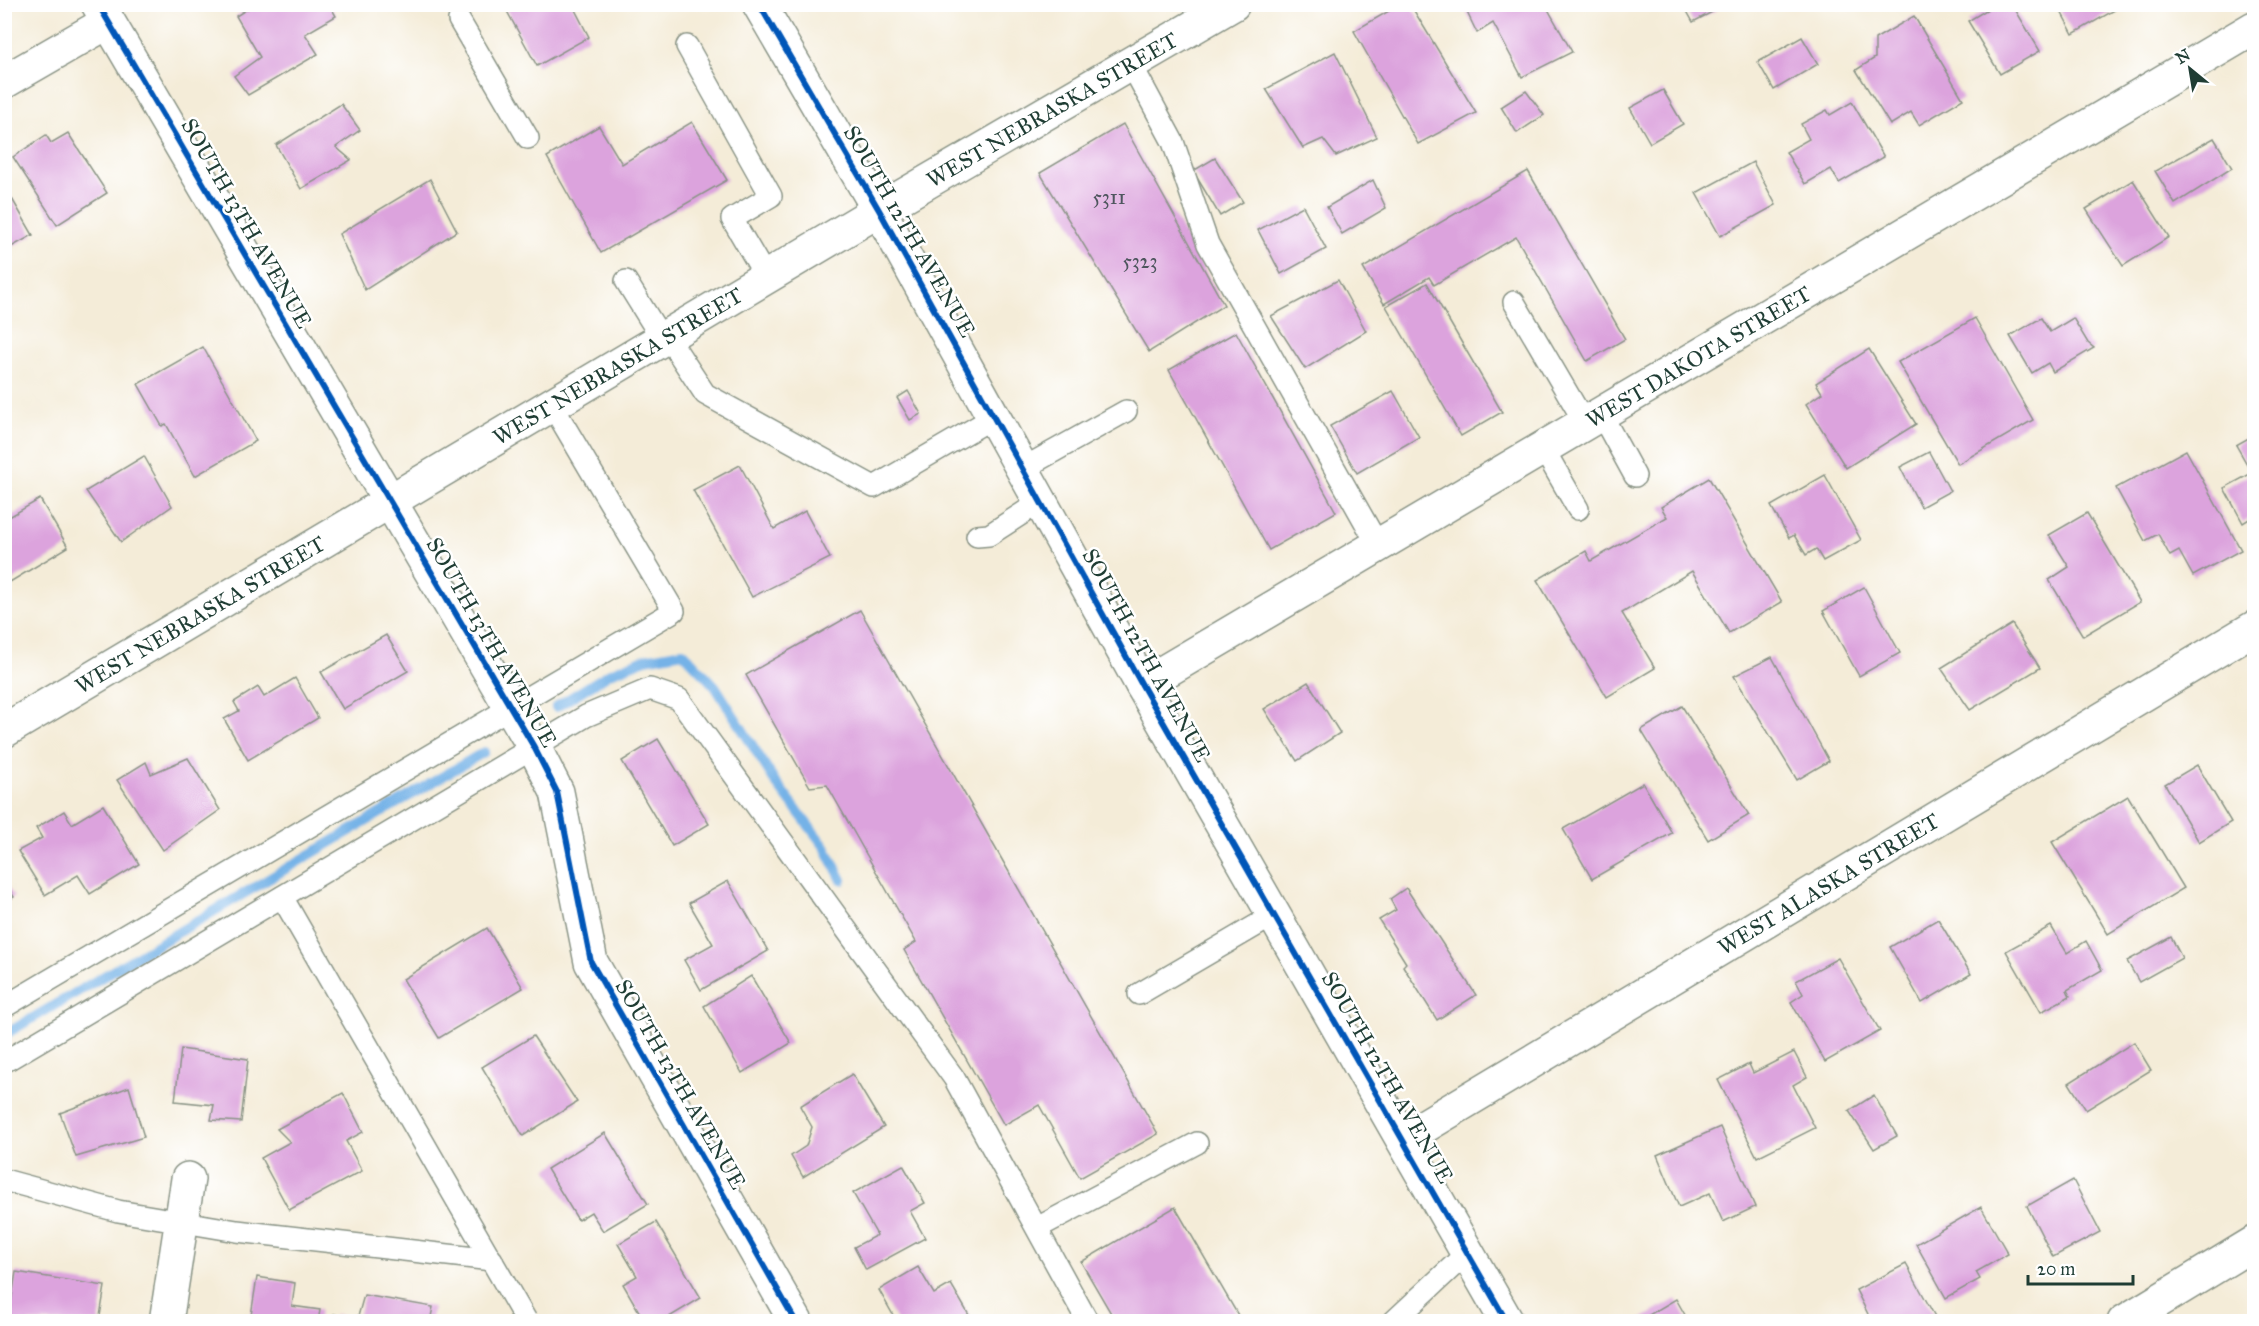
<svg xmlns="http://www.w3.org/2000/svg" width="2259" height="1326" viewBox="0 0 2259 1326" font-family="'IM FELL Great Primer',serif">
  <rect width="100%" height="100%" fill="#fff"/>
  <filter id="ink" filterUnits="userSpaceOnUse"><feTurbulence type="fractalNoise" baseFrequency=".0167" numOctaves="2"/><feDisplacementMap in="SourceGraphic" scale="12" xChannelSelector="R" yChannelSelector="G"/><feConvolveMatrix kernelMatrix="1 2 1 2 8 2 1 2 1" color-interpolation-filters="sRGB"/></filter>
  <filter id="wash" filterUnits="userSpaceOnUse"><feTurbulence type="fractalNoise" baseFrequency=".008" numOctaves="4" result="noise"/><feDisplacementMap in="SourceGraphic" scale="24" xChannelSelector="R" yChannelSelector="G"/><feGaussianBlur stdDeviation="1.35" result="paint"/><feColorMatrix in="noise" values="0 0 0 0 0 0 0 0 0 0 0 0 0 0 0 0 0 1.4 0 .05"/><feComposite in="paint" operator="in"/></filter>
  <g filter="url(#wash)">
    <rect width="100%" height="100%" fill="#f4ecd8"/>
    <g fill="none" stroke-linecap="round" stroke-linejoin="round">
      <g stroke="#75b2e7" stroke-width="10">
        <polyline points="556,707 610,673 645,659 683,652 715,686 776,783 825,847 842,880"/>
        <polyline points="4,1035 484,752"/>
      </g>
    </g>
    <g id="blocks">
      <g fill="#dca3dd">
        <polygon points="255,4 329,4 336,16 305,34 318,54 248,95 234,76 260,57 236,16"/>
        <polygon points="503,4 572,4 589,37 537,66"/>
        <polygon points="1401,4 1410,4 1476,113 1418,144 1354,31"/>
        <polygon points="1463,4 1545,4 1572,52 1522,77 1493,23 1477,33"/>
        <polygon points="1683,4 1720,4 1722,7 1693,22"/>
        <polygon points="1996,4 2012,4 2040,51 2000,74 1968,21"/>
        <polygon points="2057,4 2119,4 2120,7 2073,34"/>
        <polygon points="1914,16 1963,99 1919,125 1911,112 1890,125 1856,70 1875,58 1875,39"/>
        <polygon points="1802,37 1818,64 1774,90 1758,62"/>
        <polygon points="1335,52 1377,137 1336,156 1323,139 1303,148 1266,89"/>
        <polygon points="1663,90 1683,124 1650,143 1630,108"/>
        <polygon points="1526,91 1544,115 1517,133 1501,107"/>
        <polygon points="1852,102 1884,157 1839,183 1831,169 1805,184 1786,152 1809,139 1801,124 1827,110 1830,115"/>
        <polygon points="341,104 360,130 336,147 351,160 301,189 276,145"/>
        <polygon points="692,122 727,180 601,253 547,157 599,126 622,164"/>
        <polygon points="1123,124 1224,305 1149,352 1040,173"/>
        <polygon points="68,133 107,193 57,225 13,157 46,135 51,143"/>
        <polygon points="2214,138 2232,168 2175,204 2155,171"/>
        <polygon points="1215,158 1243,202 1220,216 1193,171"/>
        <polygon points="1753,162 1776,205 1720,236 1696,193"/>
        <polygon points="1528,171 1625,339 1587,361 1516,237 1434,285 1429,277 1384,304 1363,268"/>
        <polygon points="430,179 457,231 365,290 339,234"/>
        <polygon points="1373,180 1386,208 1342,234 1327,207"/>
        <polygon points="2133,180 2169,237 2123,266 2086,209"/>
        <polygon points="4,185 33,235 4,251"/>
        <polygon points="1303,206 1326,249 1281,274 1258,230"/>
        <polygon points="1338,280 1366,331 1305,369 1271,316"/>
        <polygon points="1427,283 1502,412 1461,436 1386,306"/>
        <polygon points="1975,318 2033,420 1958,464 1898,362"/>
        <polygon points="2041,318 2050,332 2073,318 2088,343 2094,348 2053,372 2048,363 2032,373 2010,336"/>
        <polygon points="1236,332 1336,512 1269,550 1169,370"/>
        <polygon points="203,347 256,441 195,476 166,424 162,426 138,384"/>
        <polygon points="1869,349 1916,424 1846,468 1806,404 1822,393 1816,383"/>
        <polygon points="908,391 921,414 910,420 897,398"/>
        <polygon points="1393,391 1419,437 1357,473 1330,426"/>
        <polygon points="2254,435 2254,516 2243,523 2224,488 2252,473 2236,445"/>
        <polygon points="2186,450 2241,550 2193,576 2179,551 2170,556 2158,534 2145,541 2116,488"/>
        <polygon points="1929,452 1950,491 1921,507 1900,467"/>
        <polygon points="144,456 172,506 121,542 86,491"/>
        <polygon points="740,465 774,529 805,511 830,558 752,597 693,490"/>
        <polygon points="1825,475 1861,540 1823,561 1816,549 1806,555 1794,535 1789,538 1771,506"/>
        <polygon points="1709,478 1782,602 1729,633 1692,571 1622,613 1655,668 1607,697 1537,580 1586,551 1591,561 1667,517 1661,507"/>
        <polygon points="40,499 68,547 10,582 4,575 4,520"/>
        <polygon points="2087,513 2140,602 2083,636 2049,580 2069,567 2049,535"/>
        <polygon points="1864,587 1900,653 1859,676 1823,611"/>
        <polygon points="860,610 1158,1134 1080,1178 1039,1105 1004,1125 904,950 916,942 827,785 810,787 746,675"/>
        <polygon points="2012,624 2040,668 1970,710 1941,668"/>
        <polygon points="386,635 408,671 343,709 321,672"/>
        <polygon points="1772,657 1829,761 1797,780 1734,676"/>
        <polygon points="295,678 318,718 248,760 224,719 239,711 234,702 258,687 264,697"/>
        <polygon points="1308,682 1340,733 1297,761 1264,709"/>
        <polygon points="1682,706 1749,815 1708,840 1641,730"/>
        <polygon points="658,739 709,824 672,846 622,761"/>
        <polygon points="188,758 220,810 163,850 117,780 146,762 151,774"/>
        <polygon points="2197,765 2231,822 2199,842 2165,784"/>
        <polygon points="1643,783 1672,833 1592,879 1563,829"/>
        <polygon points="2128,796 2184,888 2108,934 2052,842"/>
        <polygon points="103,805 139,864 90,894 78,875 45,895 18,851 42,838 36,828 64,811 72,824"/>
        <polygon points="4,881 14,897 4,902"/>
        <polygon points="728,881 768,951 701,990 684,960 713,944 689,903"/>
        <polygon points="1406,888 1476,995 1437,1020 1403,966 1406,963 1379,920 1396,910 1390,899"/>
        <polygon points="1938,919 1971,974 1922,1003 1890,947"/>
        <polygon points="2051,926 2067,953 2086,941 2102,970 2067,990 2070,996 2041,1012 2006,951"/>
        <polygon points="487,928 523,988 439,1038 403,979"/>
        <polygon points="2171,937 2182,958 2139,982 2127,961"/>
        <polygon points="1838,958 1880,1031 1825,1062 1791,1002 1803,994 1796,981"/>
        <polygon points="751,976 791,1043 742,1073 704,1006"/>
        <polygon points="533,1036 577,1102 523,1136 482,1067"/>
        <polygon points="2134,1042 2151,1070 2086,1110 2069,1083"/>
        <polygon points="181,1049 248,1059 241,1122 211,1120 214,1105 175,1101"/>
        <polygon points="1794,1052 1807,1077 1793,1085 1815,1128 1757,1157 1718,1080 1749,1064 1753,1073"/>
        <polygon points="852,1074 884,1127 803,1177 791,1156 806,1146 812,1127 800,1106"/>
        <polygon points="129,1087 144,1137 76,1157 60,1113"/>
        <polygon points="343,1093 363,1132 346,1141 362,1171 289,1210 261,1158 290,1142 277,1129"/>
        <polygon points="1874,1095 1897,1136 1874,1149 1849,1111"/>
        <polygon points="1720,1127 1755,1207 1723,1222 1710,1193 1679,1207 1657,1155"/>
        <polygon points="605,1133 648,1204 603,1231 591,1212 578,1220 547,1169"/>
        <polygon points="903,1165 925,1203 910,1211 925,1238 866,1270 854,1247 877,1235 853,1193"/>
        <polygon points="2073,1180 2100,1232 2053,1257 2027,1206"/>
        <polygon points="1175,1207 1242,1322 1116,1322 1081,1262"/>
        <polygon points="1981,1207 2008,1254 1976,1272 1980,1279 1946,1298 1916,1244"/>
        <polygon points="656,1222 701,1298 661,1322 645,1322 623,1284 637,1276 618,1244"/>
        <polygon points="1906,1264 1938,1322 1872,1322 1856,1290"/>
        <polygon points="918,1267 934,1294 951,1284 973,1322 897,1322 879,1290"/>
        <polygon points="16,1272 105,1286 99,1322 8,1322"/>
        <polygon points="257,1277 295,1283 292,1306 320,1310 318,1322 250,1322"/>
        <polygon points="364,1295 433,1307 430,1322 333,1322 334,1314 357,1320"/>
        <polygon points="1676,1299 1689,1322 1637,1322"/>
      </g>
    </g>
  </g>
  <g filter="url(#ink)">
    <use href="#blocks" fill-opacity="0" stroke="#8a9486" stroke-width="1.5"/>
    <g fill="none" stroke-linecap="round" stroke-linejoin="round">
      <g stroke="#8a9486" stroke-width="24">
        <g id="lane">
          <polyline points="459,20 528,138"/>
          <polyline points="687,46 771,196 732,219 766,277"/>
          <polyline points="1131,64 1173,142 1208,244 1378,545"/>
          <polyline points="626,281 662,339"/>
          <polyline points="1514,302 1585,423"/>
          <polyline points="667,336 705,394 874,487 994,417"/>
          <polyline points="1601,414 1635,476"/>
          <polyline points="1543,448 1578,509"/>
          <polyline points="1022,469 1126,411"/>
          <polyline points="977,536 989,535 1040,502"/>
          <polyline points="282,897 527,1322"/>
          <polyline points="1139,994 1274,915"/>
          <polyline points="4,1007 674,611 552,405"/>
          <polyline points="4,1062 586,716 650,689 679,699 954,1078 1088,1322"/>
          <polyline points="4,1180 118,1211 237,1231 492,1260"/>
          <polyline points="1037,1228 1197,1143"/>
          <polyline points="1393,1322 1467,1253"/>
        </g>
      </g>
      <g stroke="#8a9486" stroke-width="36">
        <g id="street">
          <polyline points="98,4 534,747 557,792 591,962 796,1322"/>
          <polyline points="4,82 108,22"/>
          <path id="s1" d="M1142,685L2254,28"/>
          <path id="s2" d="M4,731L879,210"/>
          <path id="s3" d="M1403,1139L2254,628"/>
          <polyline points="166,1322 188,1179"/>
          <polyline points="2124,1322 2254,1243"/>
        </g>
      </g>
      <g stroke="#8a9486" stroke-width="36">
        <g id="secondary">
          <polyline points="759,4 879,210 1142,685 1507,1322"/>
          <path id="s4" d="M879,210L1233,4"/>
        </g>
      </g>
      <use href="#lane" stroke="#fff" stroke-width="21"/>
      <use href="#street" stroke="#fff" stroke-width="33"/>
      <use href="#secondary" stroke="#fff" stroke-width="33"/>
      <g stroke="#fff" stroke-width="10">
        <g id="cycleway">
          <polyline points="98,4 534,747 557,792 591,962 796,1322"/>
          <polyline points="759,4 879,210 1142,685 1507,1322"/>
        </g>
      </g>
      <use href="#cycleway" stroke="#0057b8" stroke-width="6"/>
    </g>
  </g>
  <g text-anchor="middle" stroke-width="5" stroke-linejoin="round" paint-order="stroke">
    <g font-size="20" fill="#4e565e">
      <text x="1109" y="204">5311</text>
      <text x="1140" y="268">5323</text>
    </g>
    <g font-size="22" fill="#1f3d34" stroke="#fff">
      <text dy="8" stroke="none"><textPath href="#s4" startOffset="200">WEST NEBRASKA STREET</textPath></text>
      <text transform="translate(247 223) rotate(60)" y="8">SOUTH 13TH AVENUE</text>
      <text transform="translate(910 231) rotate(60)" y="8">SOUTH 12TH AVENUE</text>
      <text dy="8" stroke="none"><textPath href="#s1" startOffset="646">WEST DAKOTA STREET</textPath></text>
      <text dy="8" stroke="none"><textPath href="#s2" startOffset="714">WEST NEBRASKA STREET</textPath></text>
      <text dy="8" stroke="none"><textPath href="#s2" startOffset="228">WEST NEBRASKA STREET</textPath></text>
      <text transform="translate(492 642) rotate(60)" y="8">SOUTH 13TH AVENUE</text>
      <text transform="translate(1147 655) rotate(61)" y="8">SOUTH 12TH AVENUE</text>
      <text dy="8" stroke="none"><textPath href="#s3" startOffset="496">WEST ALASKA STREET</textPath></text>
      <text transform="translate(1388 1077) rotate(60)" y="8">SOUTH 12TH AVENUE</text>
      <text transform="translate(681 1084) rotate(60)" y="8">SOUTH 13TH AVENUE</text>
    </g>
  </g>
  <rect width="2259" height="1326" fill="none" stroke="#fff" stroke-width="24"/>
  <g transform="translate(2190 69) rotate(330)" stroke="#ffffff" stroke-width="4.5" paint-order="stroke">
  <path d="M0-4.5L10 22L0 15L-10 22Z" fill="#1f3d34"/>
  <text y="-9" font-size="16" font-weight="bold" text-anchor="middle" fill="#1f3d34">N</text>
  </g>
  <path d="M2028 1275v9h105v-9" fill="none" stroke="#1f3d34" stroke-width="3"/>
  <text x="2037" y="1275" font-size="18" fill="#1f3d34" stroke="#ffffff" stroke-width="4.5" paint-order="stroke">20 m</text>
</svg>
